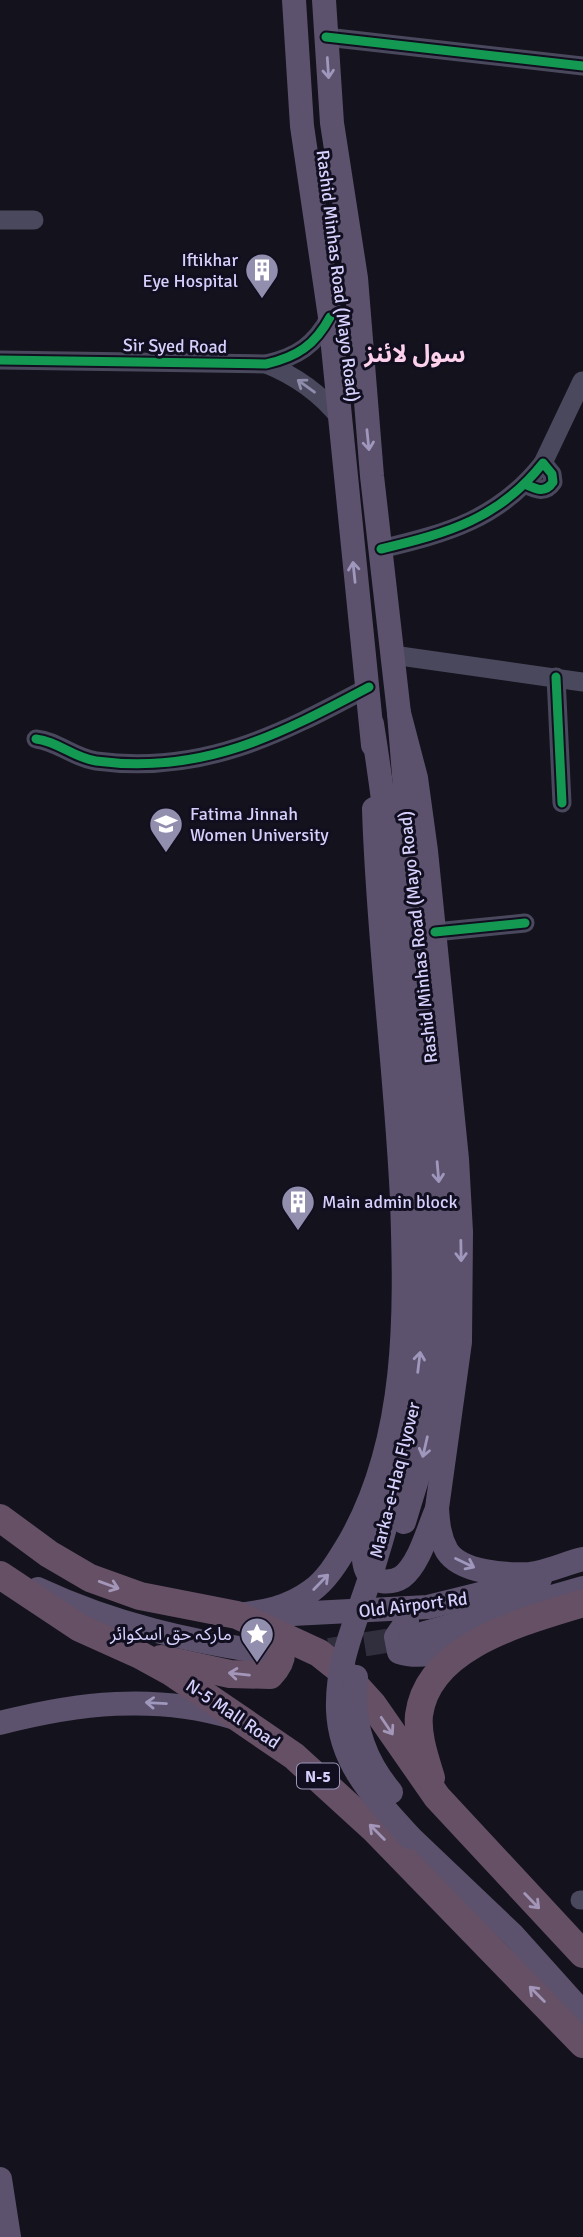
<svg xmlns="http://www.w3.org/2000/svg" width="583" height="2237" viewBox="0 0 583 2237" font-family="Signika,'Noto Sans Arabic',sans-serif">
  <rect width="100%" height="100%" fill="#14121c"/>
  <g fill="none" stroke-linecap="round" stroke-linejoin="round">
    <polyline stroke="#312e3e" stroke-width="24" stroke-dasharray="24 12" stroke-linecap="butt" points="329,1650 411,1637"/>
    <g stroke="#49485d" stroke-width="19">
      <polyline points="326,37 583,66"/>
      <polyline points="0,220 34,220"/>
      <path d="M0,360L266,364C297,357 315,345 330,317"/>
      <path d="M266,364C296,376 320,393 340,418"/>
      <polyline points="543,463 582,381"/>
      <path d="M381,549C448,533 499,519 543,463L552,474L553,482C545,494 536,489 525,484"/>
      <polyline points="393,655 583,682"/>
      <polyline points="556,677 562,803"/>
      <path d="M36,739C57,741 74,758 96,761C202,775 279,735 369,687"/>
      <polyline points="435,932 525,923"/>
      <polyline points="580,1900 583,1900"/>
    </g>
    <g stroke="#5c526d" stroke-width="24">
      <polyline points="294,0 302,126 330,317 373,745"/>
      <path d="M324,0L332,123L356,278L372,476L399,713L416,778L426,851L457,1159L461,1232L460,1342L437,1508C438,1523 439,1537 447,1551C461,1573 506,1575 530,1574C547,1572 566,1563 583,1559"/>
      <path d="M368,1519C365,1536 355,1578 381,1581C388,1582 396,1581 402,1577C420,1563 428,1529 437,1509"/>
      <path d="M38,1589C113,1624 190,1642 272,1653"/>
      <path d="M237,1615C264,1612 288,1608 311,1591C328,1579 339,1559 350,1541C408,1438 406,1315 402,1200C396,1070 378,940 374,809"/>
      <polyline points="273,1615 428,1607 540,1579"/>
      <path d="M407,1621L396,1637L399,1652C424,1660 448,1649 472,1642"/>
      <polyline points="411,1637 583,1588"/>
      <path d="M0,1723C77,1703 155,1694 232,1717"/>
      <polyline points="410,1837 513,1935 583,2013"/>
      <polyline points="0,2179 9,2237"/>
    </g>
    <g stroke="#655066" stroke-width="28">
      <polyline points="0,1518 49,1554 90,1578 140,1596 237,1615 319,1653 344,1673 373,1705 437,1797 583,1954"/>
      <polyline points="0,1575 80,1628 140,1655 171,1672 294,1756 375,1830 583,2044"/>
      <path d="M161,1659L230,1674L270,1675C292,1651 278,1643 257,1628"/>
      <path d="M431,1778C425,1758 417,1736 419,1715C428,1644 527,1621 583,1603"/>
    </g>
    <g stroke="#5c526d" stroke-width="24">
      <polyline points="399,713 443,1261 436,1389 418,1476 404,1522"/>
      <path d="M372,724C390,836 400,949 411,1063C420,1160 431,1259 420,1357C412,1428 395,1497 374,1565C360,1613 336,1659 338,1710C340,1765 376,1799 410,1837"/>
      <path d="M356,1677C351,1720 363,1759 391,1792"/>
    </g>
    <g stroke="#110e20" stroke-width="13">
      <g id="cycleway">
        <polyline points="326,37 583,66"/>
        <path d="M0,360L266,364C297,357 315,345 330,317"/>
        <path d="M381,549C448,533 499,519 543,463L552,474L553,482C545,494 536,489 525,484"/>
        <polyline points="556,677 562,803"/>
        <path d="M36,739C57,741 74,758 96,761C202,775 279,735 369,687"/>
        <polyline points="435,932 525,923"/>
      </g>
    </g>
    <use href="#cycleway" stroke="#139951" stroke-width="9"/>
  </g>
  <defs><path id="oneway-shaft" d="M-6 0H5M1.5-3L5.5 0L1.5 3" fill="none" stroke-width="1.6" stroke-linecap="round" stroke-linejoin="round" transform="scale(1.75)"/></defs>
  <g stroke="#9f97bc">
    <use href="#oneway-shaft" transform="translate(328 68) rotate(86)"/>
    <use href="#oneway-shaft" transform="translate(368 440) rotate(84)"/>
    <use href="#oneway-shaft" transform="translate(354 572) rotate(-96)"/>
    <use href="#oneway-shaft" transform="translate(438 1172) rotate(85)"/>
    <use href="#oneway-shaft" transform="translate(461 1251) rotate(89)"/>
    <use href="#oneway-shaft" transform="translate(419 1362) rotate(-83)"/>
    <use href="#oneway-shaft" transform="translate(425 1447) rotate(103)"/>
    <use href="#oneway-shaft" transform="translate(465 1563) rotate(26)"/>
    <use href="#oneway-shaft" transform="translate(321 1582) rotate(-46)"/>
    <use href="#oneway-shaft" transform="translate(156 1703) rotate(-177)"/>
  </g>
  <use stroke="#908cac" href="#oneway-shaft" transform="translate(306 386) rotate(-144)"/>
  <g stroke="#a396b8">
    <use href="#oneway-shaft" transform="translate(109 1585) rotate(20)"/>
    <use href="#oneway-shaft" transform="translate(239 1674) rotate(-174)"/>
    <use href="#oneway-shaft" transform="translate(387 1726) rotate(56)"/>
    <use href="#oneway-shaft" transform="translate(377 1832) rotate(-135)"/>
    <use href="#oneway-shaft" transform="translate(532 1901) rotate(46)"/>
    <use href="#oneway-shaft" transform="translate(537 1994) rotate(-135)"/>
  </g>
  <defs>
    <g id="building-pin" transform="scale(1.75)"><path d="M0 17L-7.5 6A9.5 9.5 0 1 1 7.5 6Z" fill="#928eae" stroke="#110e20"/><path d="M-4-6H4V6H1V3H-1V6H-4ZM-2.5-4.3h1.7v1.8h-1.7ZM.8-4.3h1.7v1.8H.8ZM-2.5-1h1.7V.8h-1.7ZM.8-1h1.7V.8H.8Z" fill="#fff"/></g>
    <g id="university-pin" transform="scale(1.75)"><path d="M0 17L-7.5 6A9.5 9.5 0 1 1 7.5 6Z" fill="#928eae" stroke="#110e20"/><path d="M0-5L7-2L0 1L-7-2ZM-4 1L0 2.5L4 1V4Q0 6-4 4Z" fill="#fff"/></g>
    <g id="sight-pin" transform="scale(1.75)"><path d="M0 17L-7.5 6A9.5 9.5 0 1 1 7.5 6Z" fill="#928eae" stroke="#110e20"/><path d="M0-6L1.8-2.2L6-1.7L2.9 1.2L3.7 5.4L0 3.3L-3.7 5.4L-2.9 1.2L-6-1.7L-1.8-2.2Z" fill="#fff"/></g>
  </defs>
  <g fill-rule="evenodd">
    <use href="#building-pin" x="262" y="270"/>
    <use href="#university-pin" x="166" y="824"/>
    <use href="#building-pin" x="298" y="1202"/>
    <use href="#sight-pin" x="257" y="1634"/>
  </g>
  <g text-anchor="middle" stroke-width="6" stroke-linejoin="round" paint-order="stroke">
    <rect fill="#110e20" stroke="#9b96ba" stroke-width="2" x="297" y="1763.5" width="42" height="25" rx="5"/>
    <g font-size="16" font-weight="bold" fill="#d6d0fc">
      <text x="318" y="1782">N-5</text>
    </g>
    <g font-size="18" fill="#d6d0fc" stroke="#110e20" text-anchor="end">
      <text x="238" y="266">Iftikhar<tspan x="238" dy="21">Eye Hospital</tspan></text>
      <text x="190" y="820" text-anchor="start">Fatima Jinnah<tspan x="190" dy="21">Women University</tspan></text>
      <text x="322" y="1208" text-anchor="start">Main admin block</text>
      <text x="232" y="1640">مارکہ حق اسکوائر</text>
    </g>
    <g font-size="18" fill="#d6d0fc" stroke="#110e20">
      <text transform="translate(338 276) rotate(83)" y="6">Rashid Minhas Road (Mayo Road)</text>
      <text transform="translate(175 346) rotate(1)" y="6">Sir Syed Road</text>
      <text transform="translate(418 937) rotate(-96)" y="6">Rashid Minhas Road (Mayo Road)</text>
      <text transform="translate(395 1480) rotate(-76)" y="6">Marka-e-Haq Flyover</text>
      <text transform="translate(413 1605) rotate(-7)" y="6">Old Airport Rd</text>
      <text transform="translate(233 1714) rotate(34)" y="6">N-5 Mall Road</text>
    </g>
    <g font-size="24" font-weight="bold" fill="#fdd1ec" stroke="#110e20">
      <text x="415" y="362">سول لائنز</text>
    </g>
  </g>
</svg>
